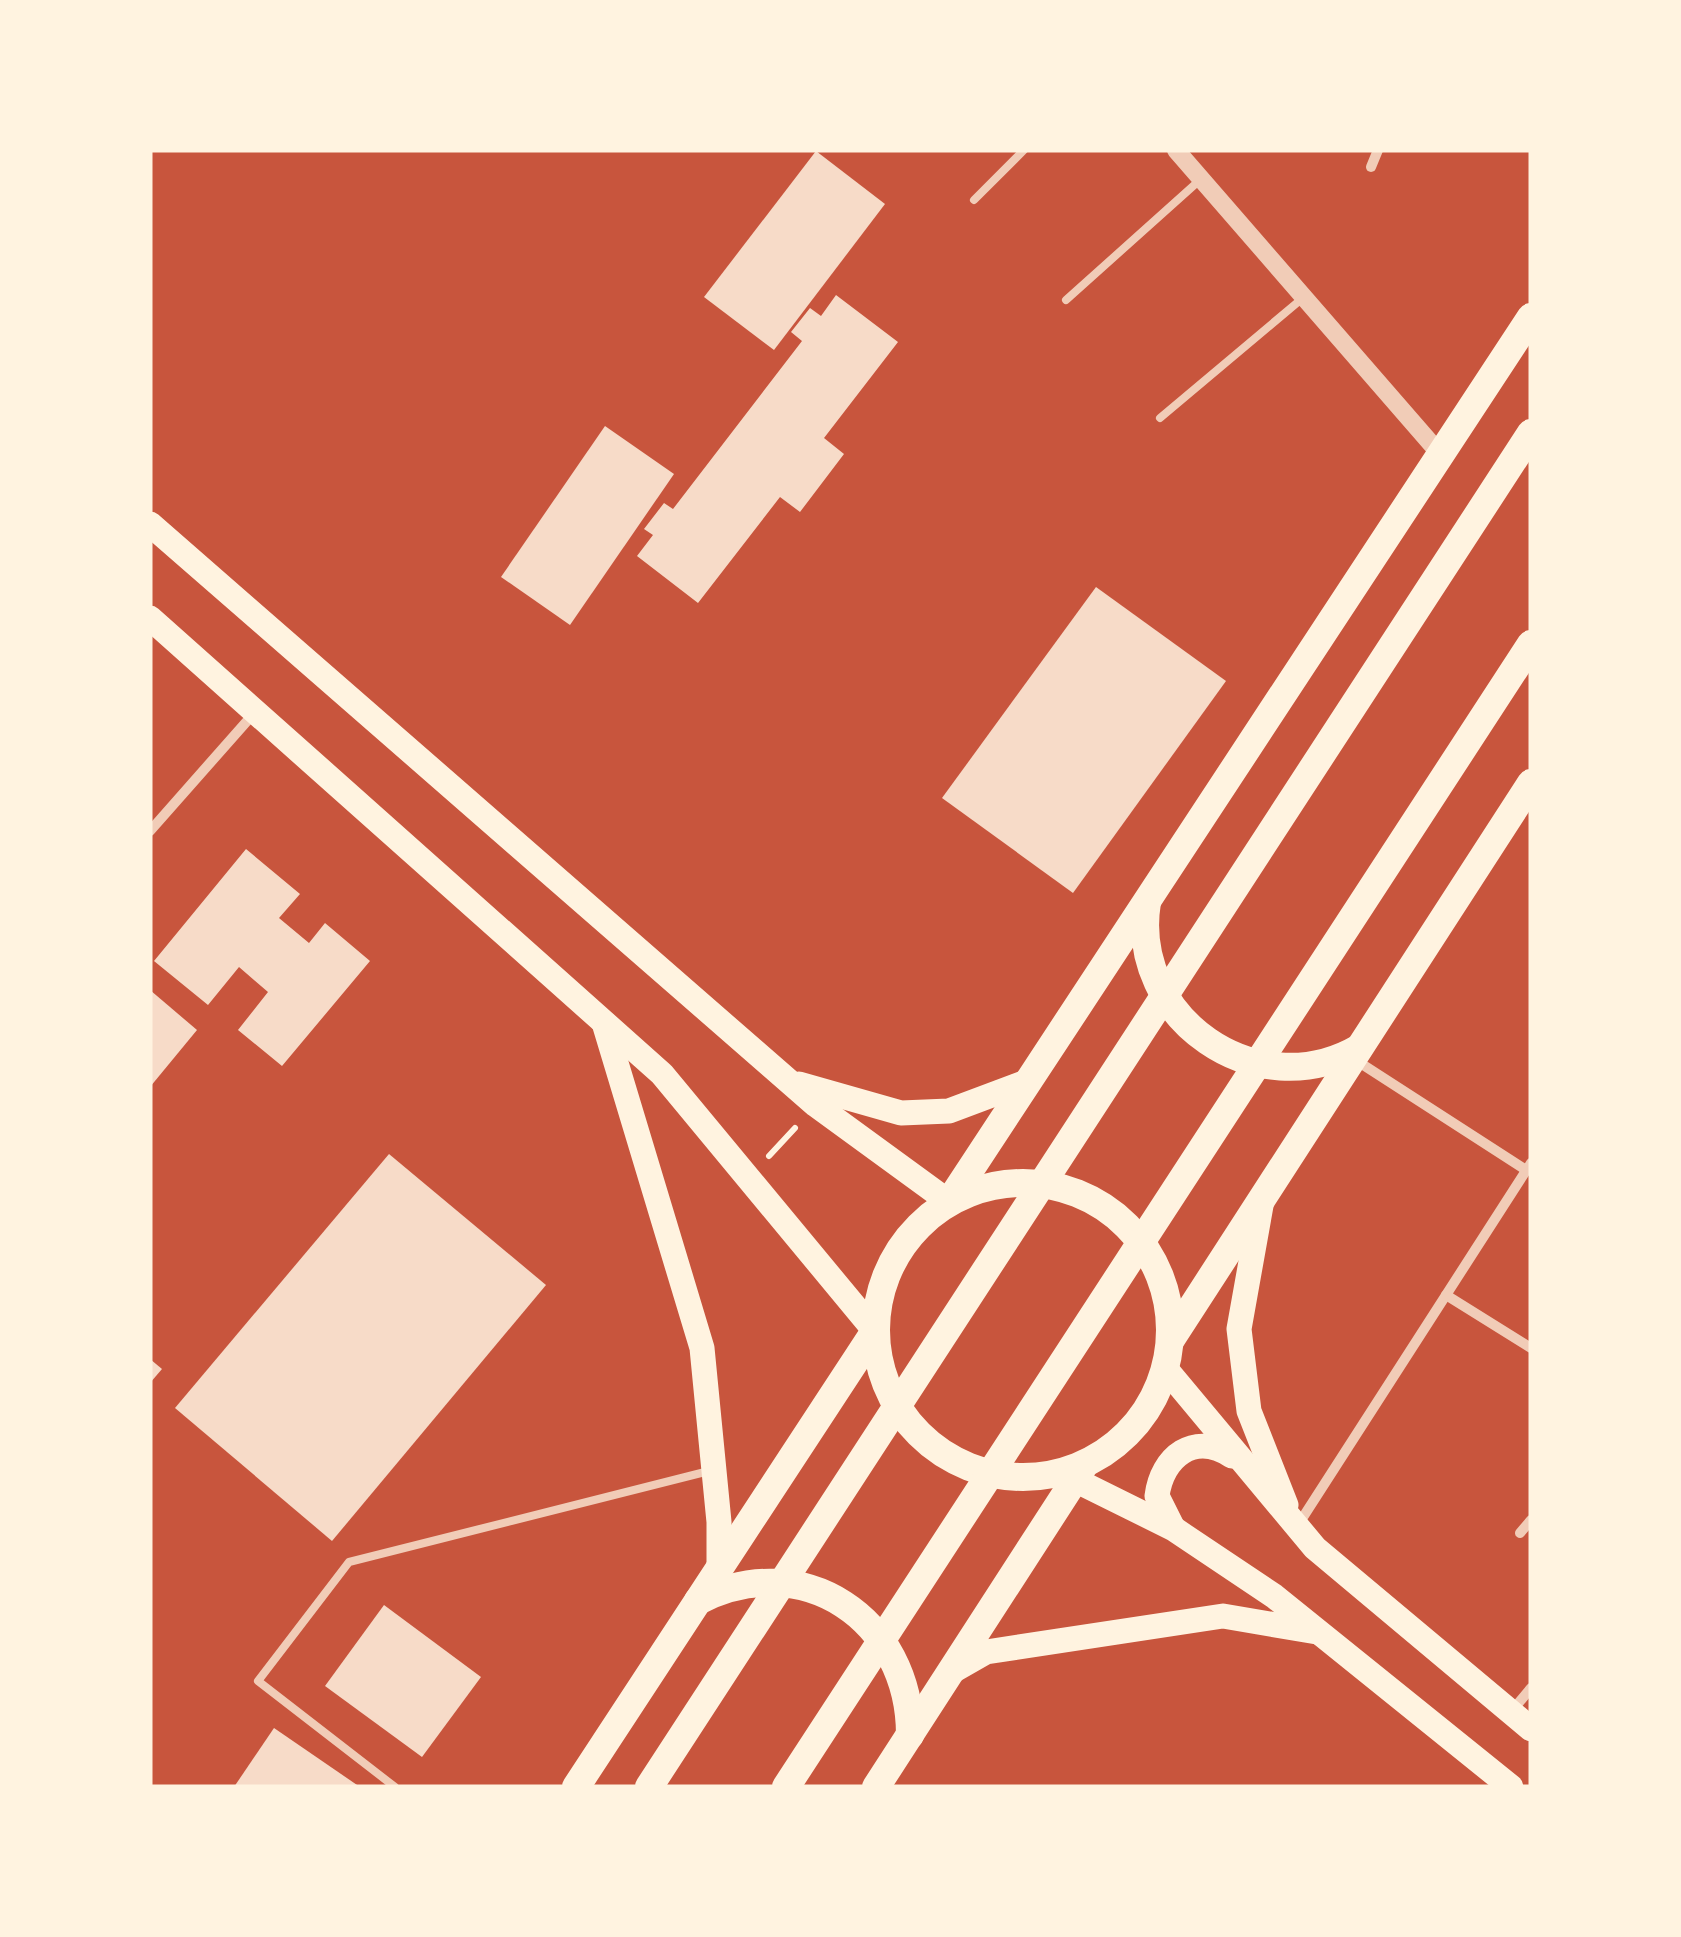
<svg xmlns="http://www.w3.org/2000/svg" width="1681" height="1937" viewBox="0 0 1681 1937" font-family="Arial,sans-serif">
  <rect width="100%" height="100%" fill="#c8553d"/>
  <g fill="#f7dbc8">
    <polygon points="816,151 885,204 774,350 704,297"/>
    <polygon points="836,295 898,342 824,438 844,454 800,512 780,497 698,603 637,556 653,535 644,529 664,503 673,509 802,341 791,332 810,308 821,316"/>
    <polygon points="605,426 674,474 570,625 501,577"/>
    <polygon points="1096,587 1226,681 1073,893 942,798"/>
    <polygon points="246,849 300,894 279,918 309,943 325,923 370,961 282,1066 238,1030 268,992 239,967 208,1005 154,961"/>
    <polygon points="150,990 197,1030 150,1087"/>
    <polygon points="389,1154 546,1285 332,1541 175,1408"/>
    <polygon points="150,1359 162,1369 150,1383"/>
    <polygon points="384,1605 481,1677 422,1757 325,1686"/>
    <polygon points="274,1728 360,1787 234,1787"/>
  </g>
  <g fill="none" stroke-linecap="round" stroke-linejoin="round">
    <polyline stroke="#fff3e0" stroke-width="6" points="769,1156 795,1128"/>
    <g stroke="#f1ccb7" stroke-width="8">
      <polyline points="974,200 1024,150"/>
      <polyline points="1066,300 1201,179"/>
      <polyline points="1160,418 1304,297"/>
      <polyline points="395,1787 258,1681 349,1562 709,1471"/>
    </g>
    <g stroke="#f1ccb7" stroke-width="10">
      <polyline points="1371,167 1378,150"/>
      <polyline points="150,831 255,712"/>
      <polyline points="1354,1059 1526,1170"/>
      <polyline points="1446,1295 1531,1348"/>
      <polyline points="1298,1525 1531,1163"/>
      <polyline points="1520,1533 1531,1520"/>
      <polyline points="1511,1712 1531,1688"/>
    </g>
    <polyline stroke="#f1ccb7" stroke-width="18" points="1176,150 1441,455"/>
    <g stroke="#fff3e0" stroke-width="25">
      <polyline points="150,524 816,1105 949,1202"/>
      <polyline points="150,618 662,1074 875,1331"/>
      <polyline points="604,1023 702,1348 719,1522 719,1569"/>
      <polyline points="799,1084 901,1113 949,1111 1029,1081"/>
      <polyline points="1262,1200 1239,1329 1249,1411 1286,1505"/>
      <polyline points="1165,1368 1315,1548 1531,1729"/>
      <polyline points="1061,1473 1174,1529 1274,1596 1511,1787"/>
      <path d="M1173,1528L1157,1496C1162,1457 1194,1431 1232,1456"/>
      <polyline points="951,1672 986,1652 1223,1616 1317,1632"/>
    </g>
    <g stroke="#fff3e0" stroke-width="28">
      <path d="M1147,902C1128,1019 1257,1107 1359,1048"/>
      <circle cx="1023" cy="1330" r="147"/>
      <polyline points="949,1202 1531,317"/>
      <polyline points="1170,1341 1531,783"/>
      <path d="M698,1601C803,1547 910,1619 910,1735"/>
      <polyline points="576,1787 875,1331"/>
      <polyline points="649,1787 1531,433"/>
      <polyline points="786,1787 1531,644"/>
      <polyline points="876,1787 1085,1464"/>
    </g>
  </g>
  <rect width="1681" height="1937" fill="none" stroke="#fff3e0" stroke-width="305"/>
</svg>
